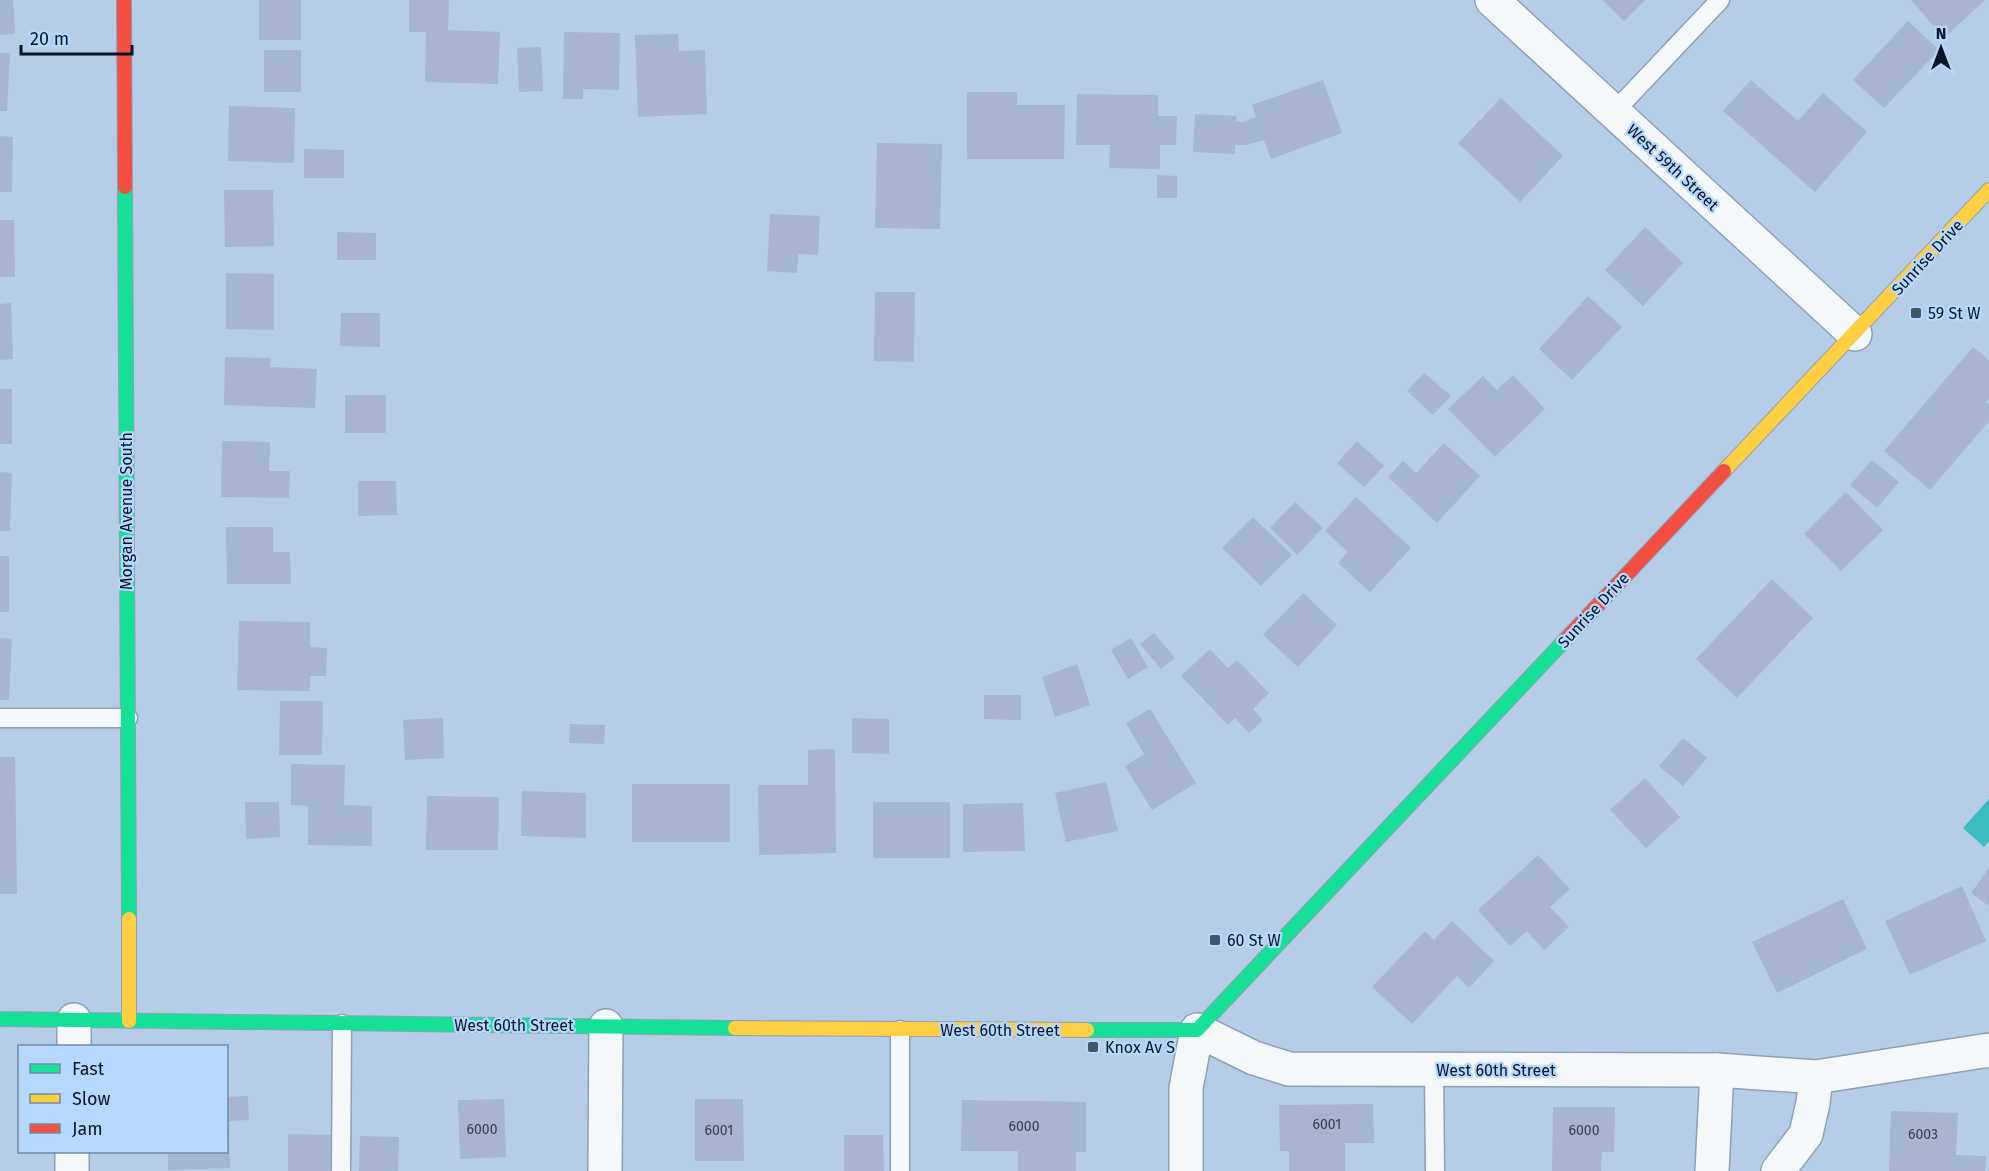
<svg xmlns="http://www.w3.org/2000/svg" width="1989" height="1171" viewBox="0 0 1989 1171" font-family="'Fira Sans',sans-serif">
  <rect width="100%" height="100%" fill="#b6cde7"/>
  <polygon fill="#3abcc0" points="1989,799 1989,841 1984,847 1963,828"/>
  <g fill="#a7b5d0">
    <polygon points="0,0 13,0 15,34 0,35"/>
    <rect x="259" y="0" width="42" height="40"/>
    <polygon points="409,0 449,0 448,30 500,32 498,84 425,82 426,32 409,32"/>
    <polygon points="1602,0 1645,0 1624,21"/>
    <polygon points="1911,0 1985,0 1944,38"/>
    <polygon points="1908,21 1939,50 1884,108 1853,80"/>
    <polygon points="564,32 620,33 619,90 583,89 583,99 563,99"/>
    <polygon points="678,34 679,51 705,50 707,114 638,117 635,35"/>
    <polygon points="541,47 543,91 519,92 517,48"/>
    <rect x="264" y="50" width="37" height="42"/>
    <polygon points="0,53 10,53 7,111 0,111"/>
    <polygon points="1323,80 1342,133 1271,159 1264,140 1246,145 1235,145 1235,154 1193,152 1195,114 1237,116 1236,121 1242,122 1256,117 1252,105"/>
    <polygon points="1751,80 1798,121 1823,93 1867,132 1815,192 1723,111"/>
    <polygon points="967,92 1017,92 1017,105 1065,105 1064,159 967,159"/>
    <polygon points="1077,94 1158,95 1158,116 1177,116 1176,145 1160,145 1160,169 1109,168 1110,145 1076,145"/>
    <polygon points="1501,98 1563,156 1520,202 1458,143"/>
    <polygon points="229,106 295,108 294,163 228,161"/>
    <polygon points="0,136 13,137 12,192 0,192"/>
    <polygon points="877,143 942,144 940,229 875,228"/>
    <polygon points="304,149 344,150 344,178 304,178"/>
    <polygon points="1157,175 1177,176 1177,198 1157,198"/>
    <polygon points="224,190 273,190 274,246 225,247"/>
    <polygon points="770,214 820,216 818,255 798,254 797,273 767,271"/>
    <polygon points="0,220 14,220 15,277 0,277"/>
    <polygon points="1645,227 1683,263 1643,306 1605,270"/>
    <polygon points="337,232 376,233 376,260 337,260"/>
    <polygon points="226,273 274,274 274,330 226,329"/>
    <polygon points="875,292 915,292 914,362 874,361"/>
    <polygon points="1588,296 1622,327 1572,380 1539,349"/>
    <polygon points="11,303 13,359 0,360 0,304"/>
    <polygon points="341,313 380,313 380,347 340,346"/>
    <polygon points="1973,347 1989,360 1989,399 1986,402 1989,404 1989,421 1930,490 1884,451"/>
    <polygon points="225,357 271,358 270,367 317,369 315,408 224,405"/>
    <polygon points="1424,373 1451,396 1433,415 1407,391"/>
    <polygon points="1513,375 1545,409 1495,457 1448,409 1483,376 1497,390"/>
    <rect x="0" y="389" width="12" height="55"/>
    <rect x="345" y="395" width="41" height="38"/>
    <polygon points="222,441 270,442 269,471 290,471 289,498 221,497"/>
    <polygon points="1357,441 1384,466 1364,487 1337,463"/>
    <polygon points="1444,443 1480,476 1437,523 1388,477 1403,461 1416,473"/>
    <polygon points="1872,460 1899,482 1877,508 1850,485"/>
    <polygon points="0,472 12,473 10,531 0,531"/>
    <polygon points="358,481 396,481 397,515 358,516"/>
    <polygon points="1846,492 1883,530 1841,571 1804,534"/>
    <polygon points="1356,497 1411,548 1370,592 1338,563 1348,552 1325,531"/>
    <polygon points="1295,502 1323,528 1297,555 1270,528"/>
    <polygon points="1253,517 1292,555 1261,586 1222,548"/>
    <polygon points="226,527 273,527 273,552 290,552 291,584 227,584"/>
    <rect x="0" y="556" width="9" height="56"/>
    <polygon points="1772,579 1813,618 1737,698 1696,659"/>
    <polygon points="1303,593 1337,625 1298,667 1263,635"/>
    <polygon points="239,621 310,622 310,647 327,648 326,676 310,676 310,691 237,690"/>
    <polygon points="1154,633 1175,658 1161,669 1140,644"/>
    <polygon points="0,638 12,639 9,700 0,700"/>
    <polygon points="1131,638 1148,667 1128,679 1111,650"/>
    <polygon points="1210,649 1228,668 1237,660 1269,693 1253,709 1263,720 1249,733 1235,718 1228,725 1181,676"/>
    <polygon points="1077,664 1090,705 1055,717 1042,677"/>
    <polygon points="984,695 1021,695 1021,720 984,719"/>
    <polygon points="280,701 323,701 322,755 279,755"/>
    <polygon points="1150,709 1196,783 1152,810 1125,766 1144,754 1126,723"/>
    <polygon points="443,718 444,758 405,760 403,720"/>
    <polygon points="852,718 889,719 889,754 852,753"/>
    <polygon points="570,724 605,725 604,744 569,743"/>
    <polygon points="1683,738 1707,758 1683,786 1659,766"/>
    <polygon points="835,749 836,853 759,855 758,785 808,785 808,750"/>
    <polygon points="0,757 15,757 17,894 0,894"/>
    <polygon points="291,764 345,765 344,805 372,806 372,846 308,845 308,806 291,805"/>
    <polygon points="1645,778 1680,817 1646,848 1610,810"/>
    <polygon points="1106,782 1118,831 1066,842 1055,793"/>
    <rect x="632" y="784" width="98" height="58"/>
    <polygon points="522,791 586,793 586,838 521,836"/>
    <polygon points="427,796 499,797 498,850 426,850"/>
    <polygon points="245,802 279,802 280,837 246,839"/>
    <rect x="873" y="802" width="77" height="56"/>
    <polygon points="1023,803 1025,851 963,852 963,804"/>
    <polygon points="1538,855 1570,889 1550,907 1569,927 1544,950 1527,931 1510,946 1478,910"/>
    <polygon points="1989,868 1989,906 1971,893"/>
    <polygon points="1962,886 1986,941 1910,975 1885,921"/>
    <polygon points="1843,899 1867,949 1777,993 1752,942"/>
    <polygon points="1452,921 1494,961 1469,988 1457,976 1412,1024 1372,987 1425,931 1434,940"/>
    <polygon points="248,1096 249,1120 229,1121 230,1168 168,1170 168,1152 226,1152 226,1097"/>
    <polygon points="504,1099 506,1157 460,1159 458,1100"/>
    <polygon points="695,1099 743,1099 744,1161 695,1161"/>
    <polygon points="962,1100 1086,1102 1086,1152 1076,1152 1076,1171 1018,1171 1018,1151 961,1151"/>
    <polygon points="1373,1104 1374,1143 1345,1143 1345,1171 1289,1171 1289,1151 1280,1151 1279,1105"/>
    <polygon points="1553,1107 1615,1107 1614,1152 1602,1152 1601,1171 1552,1171"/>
    <polygon points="1891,1111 1958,1113 1956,1155 1986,1156 1985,1171 1889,1171"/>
    <polygon points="288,1134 335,1135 335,1171 288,1171"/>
    <polygon points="844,1135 883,1135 884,1171 844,1171"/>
    <polygon points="360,1136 399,1137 398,1171 359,1171"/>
  </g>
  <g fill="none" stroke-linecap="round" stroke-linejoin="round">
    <g stroke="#8ea0b4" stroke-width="21">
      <g id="lane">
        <polyline points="1614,112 1720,0"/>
        <polyline points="0,718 128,718"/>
        <polyline points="1434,1070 1435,1171"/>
        <polyline points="341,1171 342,1024"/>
        <polyline points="900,1171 900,1030"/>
      </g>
    </g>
    <g stroke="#8ea0b4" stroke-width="36">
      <g id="street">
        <polyline points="1492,0 1855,334"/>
        <polyline points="74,1046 74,1020"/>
        <polyline points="72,1171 72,1152"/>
        <polyline points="605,1171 606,1026"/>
        <polyline points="1186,1171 1186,1088 1197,1030 1254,1058 1289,1069 1717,1070 1816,1077 1989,1050"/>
        <polyline points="1712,1171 1717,1070"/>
        <polyline points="1778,1171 1806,1134 1813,1103 1816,1077"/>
      </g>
    </g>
    <g stroke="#8ea0b4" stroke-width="16">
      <g id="fast">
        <polyline points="125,187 129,919"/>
        <polyline points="0,1019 735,1028"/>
        <polyline points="1087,1030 1197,1030 1565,640"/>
      </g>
    </g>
    <g stroke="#8ea0b4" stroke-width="16">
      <g id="slow">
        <polyline points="1724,471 1989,190"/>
        <polyline points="129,919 129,1021"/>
        <polyline points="735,1028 1087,1030"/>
      </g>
    </g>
    <g stroke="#8ea0b4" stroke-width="16">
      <g id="jam">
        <polyline points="124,0 125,187"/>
        <polyline points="1565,640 1724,471"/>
      </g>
    </g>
    <use href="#lane" stroke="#f4f8fb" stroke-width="18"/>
    <use href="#street" stroke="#f4f8fb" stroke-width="33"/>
    <use href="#fast" stroke="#16e098" stroke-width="14"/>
    <use href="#slow" stroke="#ffcf43" stroke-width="14"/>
    <use href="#jam" stroke="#f24e42" stroke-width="14"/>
  </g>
  <g fill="#445569" stroke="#b7d8fe" stroke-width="2">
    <rect x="1910" y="307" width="12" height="12" rx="3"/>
    <rect x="1209" y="934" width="12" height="12" rx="3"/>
    <rect x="1087" y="1041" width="12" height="12" rx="3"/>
  </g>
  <g text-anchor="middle" stroke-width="4.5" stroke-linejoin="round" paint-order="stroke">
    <g font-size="14" fill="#324054">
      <text x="1327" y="1129">6001</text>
      <text x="1024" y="1131">6000</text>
      <text x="482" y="1134">6000</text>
      <text x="719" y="1135">6001</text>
      <text x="1584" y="1135">6000</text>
      <text x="1923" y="1139">6003</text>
    </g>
    <g font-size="16" fill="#061525" stroke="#b7d8fe">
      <text transform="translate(1673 167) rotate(43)" y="6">West 59th Street</text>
      <text transform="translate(1927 257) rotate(-47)" y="6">Sunrise Drive</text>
      <text transform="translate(126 511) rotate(-90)" y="6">Morgan Avenue South</text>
      <text transform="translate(1593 610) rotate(-47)" y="6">Sunrise Drive</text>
      <text x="514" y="1031">West 60th Street</text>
      <text x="1000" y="1036">West 60th Street</text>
      <text x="1496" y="1076">West 60th Street</text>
    </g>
    <g font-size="16" fill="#061525" stroke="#b7d8fe" text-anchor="start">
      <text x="1928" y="319">59 St W</text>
      <text x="1227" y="946">60 St W</text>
      <text x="1105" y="1053">Knox Av S</text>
    </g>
  </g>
  <rect x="18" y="1045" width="210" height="108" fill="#b7d8fe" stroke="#708aa7" stroke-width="1.5"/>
  <rect x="30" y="1064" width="30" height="9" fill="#16e098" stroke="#708aa7" stroke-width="1.5"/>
  <text x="72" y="1075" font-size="18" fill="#061525">Fast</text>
  <rect x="30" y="1094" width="30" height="9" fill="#ffcf43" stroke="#708aa7" stroke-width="1.5"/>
  <text x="72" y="1105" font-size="18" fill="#061525">Slow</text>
  <rect x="30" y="1124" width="30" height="9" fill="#f24e42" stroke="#708aa7" stroke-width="1.5"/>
  <text x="72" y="1135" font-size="18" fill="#061525">Jam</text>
  <g transform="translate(1941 48)" stroke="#b7d8fe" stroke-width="4.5" paint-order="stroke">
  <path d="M0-4.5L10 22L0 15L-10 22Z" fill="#061525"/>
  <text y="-9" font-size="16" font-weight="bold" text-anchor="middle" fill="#061525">N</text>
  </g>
  <path d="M21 45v9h111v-9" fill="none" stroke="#061525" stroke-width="3"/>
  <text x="30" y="45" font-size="18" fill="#061525" stroke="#b7d8fe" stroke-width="4.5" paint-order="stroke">20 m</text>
</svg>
